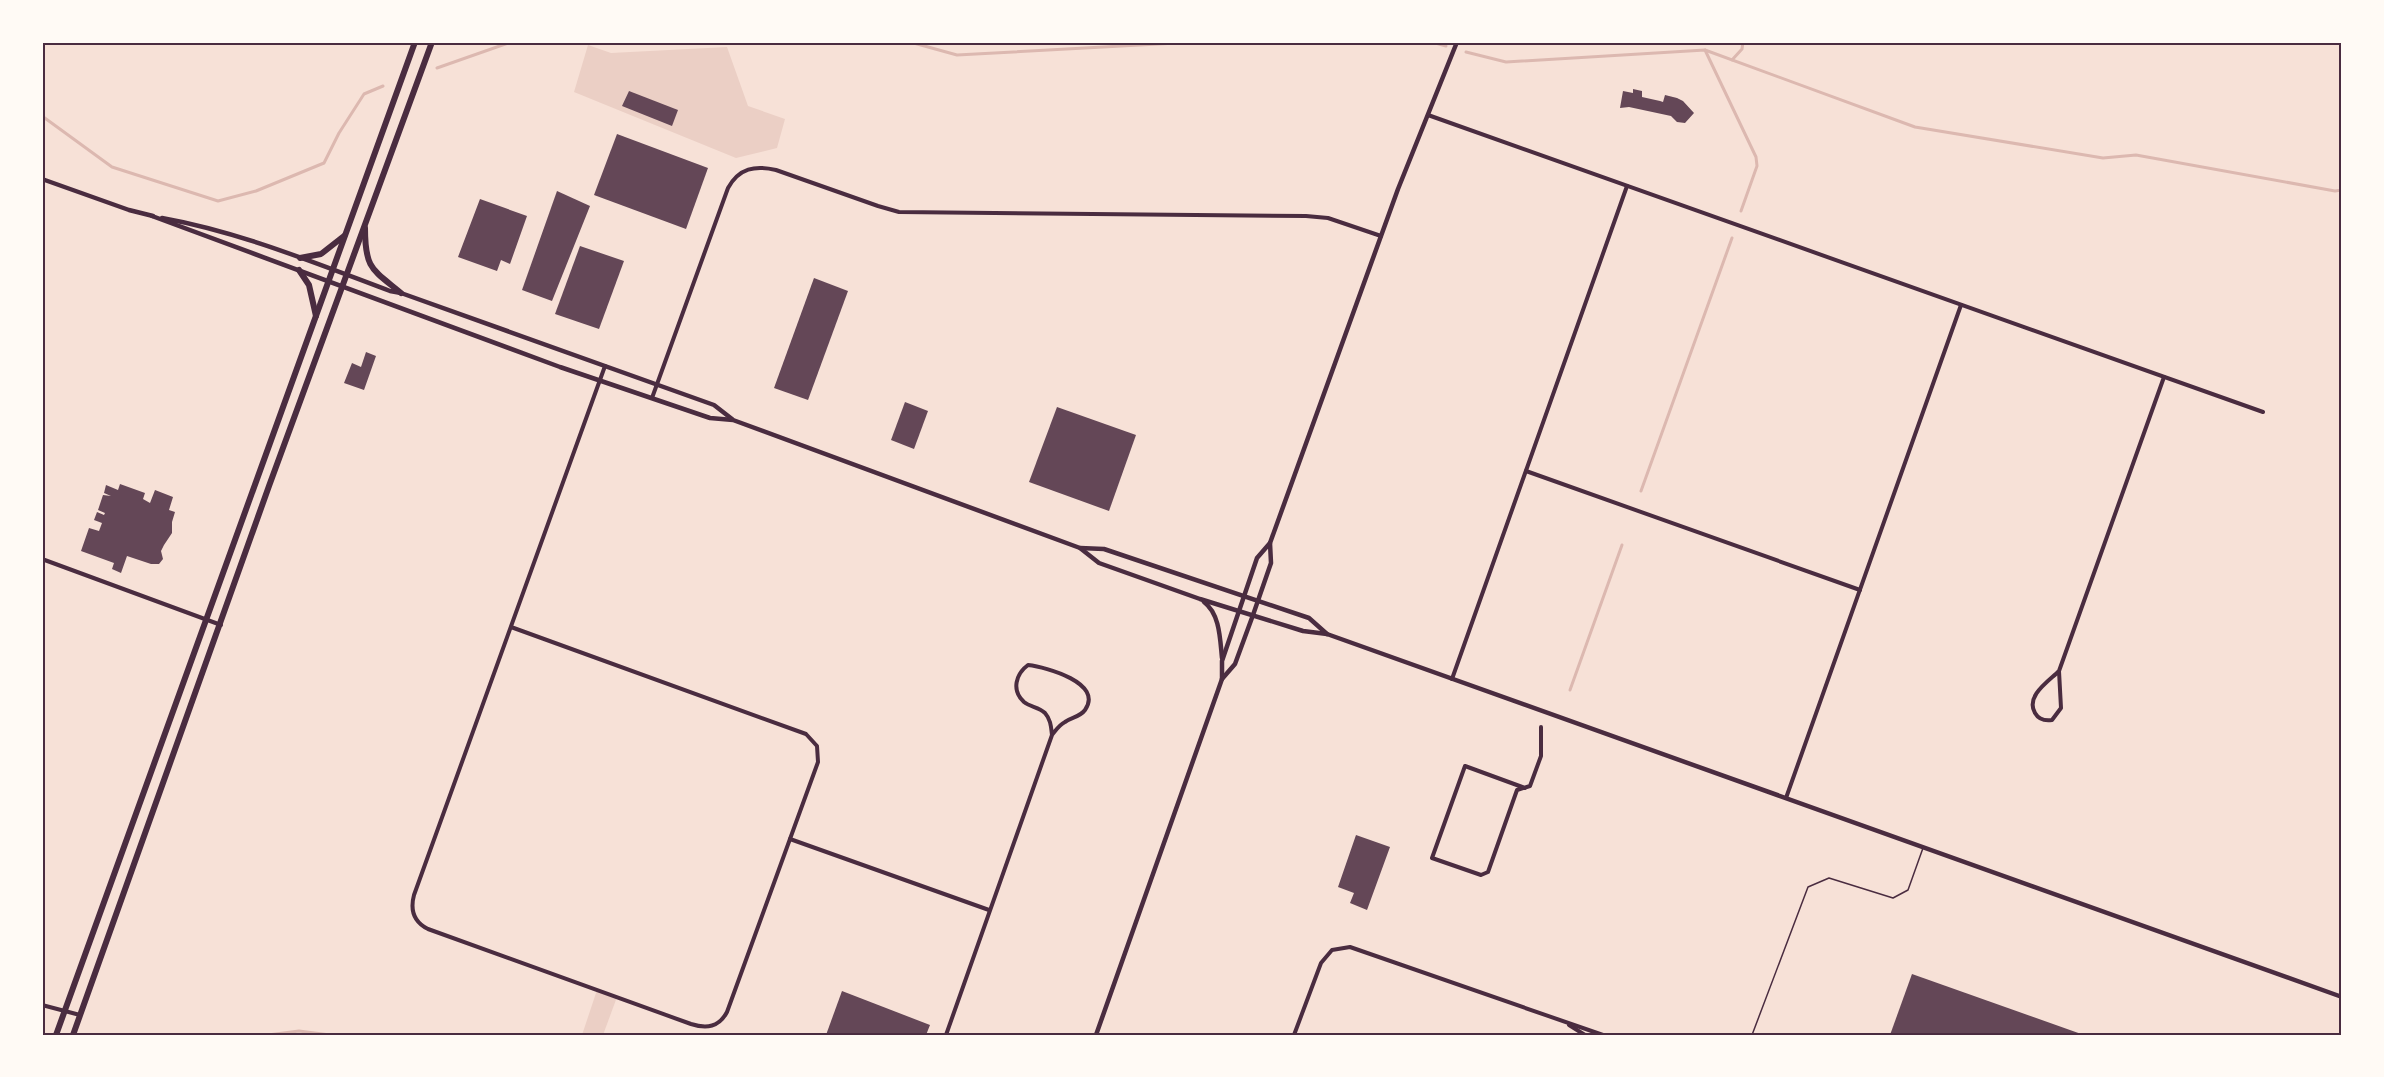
<svg xmlns="http://www.w3.org/2000/svg" width="2384" height="1077" viewBox="0 0 2384 1077" font-family="'Nunito Sans',sans-serif">
  <rect width="100%" height="100%" fill="#f7e1d7"/>
  <g fill="#ebcfc5">
    <polygon points="588,45 611,53 727,47 748,106 785,119 777,148 736,158 574,92"/>
    <polygon points="597,990 617,997 603,1035 582,1035"/>
  </g>
  <g fill="none" stroke-linecap="round" stroke-linejoin="round">
    <g stroke="#dcb8b0" stroke-width="3">
      <polyline points="910,42 957,55 1195,42"/>
      <polyline points="1432,42 1446,46"/>
      <polyline points="1705,50 1756,157 1757,166 1741,211"/>
      <polyline points="1466,52 1506,62 1705,50 1915,127 2103,158 2136,155 2335,191 2342,190"/>
      <polyline points="1732,60 1742,49 1743,42"/>
      <polyline points="437,68 511,42"/>
      <polyline points="42,116 112,167 218,201 256,191 324,163 339,133 364,94 383,86"/>
      <polyline points="1641,491 1732,238"/>
      <polyline points="1570,690 1622,545"/>
      <polyline points="268,1035 299,1031 330,1035"/>
    </g>
  </g>
  <g fill="#644757">
    <polygon points="1633,89 1642,91 1642,97 1660,101 1663,102 1665,95 1677,98 1683,101 1694,113 1685,123 1677,122 1671,116 1629,107 1620,108 1623,91 1633,93"/>
    <polygon points="629,91 678,110 672,126 622,106"/>
    <polygon points="617,134 708,168 686,229 594,195"/>
    <polygon points="557,191 590,206 552,301 522,290"/>
    <polygon points="480,199 527,216 510,264 501,260 497,271 458,257"/>
    <polygon points="580,246 624,261 599,329 555,314"/>
    <polygon points="814,278 848,291 808,400 774,388"/>
    <polygon points="366,352 376,356 364,390 344,383 352,363 361,367"/>
    <polygon points="905,402 928,411 914,449 891,440"/>
    <polygon points="1057,407 1136,435 1109,511 1029,482"/>
    <polygon points="120,484 145,493 143,499 150,503 155,490 173,497 169,510 175,512 172,522 172,533 164,545 161,551 163,559 159,564 151,564 127,556 121,573 112,569 114,563 81,551 89,528 99,531 102,523 94,520 97,512 104,515 105,513 98,510 103,495 111,496 104,493 106,485 118,490"/>
    <polygon points="1356,835 1390,847 1367,910 1350,903 1354,893 1338,887"/>
    <polygon points="1912,974 2084,1035 1890,1035"/>
    <polygon points="842,991 930,1025 926,1035 826,1035"/>
  </g>
  <g fill="none" stroke-linecap="round" stroke-linejoin="round">
    <polyline stroke="#4a2c40" stroke-width="1.5" points="1752,1035 1808,887 1829,878 1893,898 1908,890 1923,848"/>
    <g stroke="#4a2c40" stroke-width="4">
      <polyline points="1428,115 2263,412"/>
      <path d="M652,398L728,188C739,168 755,165 776,170L878,206L899,212L1306,216L1328,218L1381,236"/>
      <polyline points="1526,471 1860,590"/>
      <polyline points="42,559 221,625"/>
      <path d="M511,627L806,734L817,746L818,762L727,1012C719,1027 707,1029 691,1024L428,929C414,922 410,910 414,895L605,366"/>
      <path d="M2059,671L2061,708L2052,720C2045,721 2039,720 2035,713C2025,696 2049,681 2059,671L2164,377"/>
      <polyline points="1452,679 1627,186"/>
      <polyline points="1525,788 1465,766 1432,858 1481,875 1488,872 1517,790 1530,786 1541,756 1541,727"/>
      <polyline points="1786,798 1961,305"/>
      <polyline points="790,839 989,910"/>
      <polyline points="42,1005 80,1015"/>
      <polyline points="1569,1025 1585,1035"/>
      <path d="M946,1035L1052,735C1056,730 1059,725 1065,722C1072,717 1080,717 1085,710C1104,683 1046,667 1028,665C1016,674 1011,690 1024,702C1030,707 1039,707 1045,713C1051,720 1051,727 1052,735"/>
      <polyline points="1294,1035 1321,963 1332,950 1350,947 1603,1035"/>
    </g>
    <g stroke="#4a2c40" stroke-width="4.5">
      <polyline points="42,179 129,210 153,216"/>
      <polyline points="152,216 560,367 710,418 733,420 1080,548 1099,563 1200,599 1303,631 1327,634 2342,997"/>
      <path d="M162,218C240,232 315,263 390,291L401,293L714,405L732,419"/>
      <polyline points="1080,548 1104,549 1309,618 1327,634"/>
      <path d="M1204,602C1220,614 1220,639 1222,658"/>
      <polyline points="1222,679 1235,664 1253,615 1271,563 1270,543"/>
      <polyline points="1096,1035 1222,679 1222,661 1257,558 1270,543 1398,189 1457,42"/>
    </g>
    <g stroke="#4a2c40" stroke-width="6">
      <path d="M365,228C365,269 372,269 401,293"/>
      <polyline points="300,258 321,254 344,236"/>
      <polyline points="299,270 309,285 316,316"/>
      <polyline points="56,1035 415,42"/>
      <polyline points="73,1035 269,486 432,42"/>
    </g>
  </g>
  <rect width="2384" height="1077" fill="none" stroke="#fffaf5" stroke-width="87"/>
  <rect x="44" y="44" width="2296" height="990" fill="none" stroke="#4a2c40" stroke-width="2"/>
</svg>
